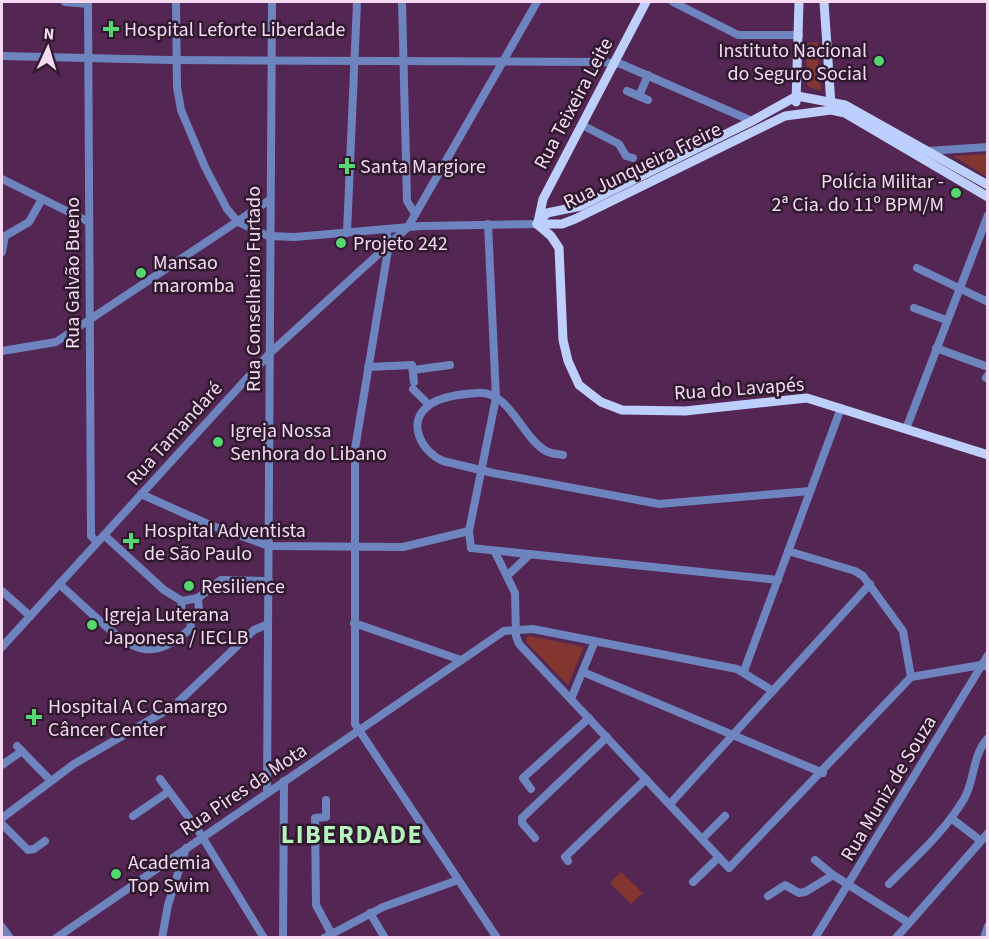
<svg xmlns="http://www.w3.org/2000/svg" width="989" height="939" viewBox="0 0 989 939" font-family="'Source Sans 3',sans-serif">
  <rect width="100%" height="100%" fill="#542653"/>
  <g fill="#82362f">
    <polygon points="817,42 821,91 809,87 806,82 807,43"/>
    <polygon points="987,154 987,177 953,156"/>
    <polygon points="530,636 584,647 568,685 527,643 526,638"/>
    <polygon points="621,872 643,893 631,904 610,883"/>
  </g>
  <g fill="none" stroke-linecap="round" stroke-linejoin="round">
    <g stroke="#6e84be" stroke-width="8">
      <polyline points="65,2 88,4"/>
      <polyline points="88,2 91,536 97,542"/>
      <polyline points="176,2 177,87 181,110 205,167 227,209 238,222 268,236 295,237 421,226 537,224"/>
      <polyline points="402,2 407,201 415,214"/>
      <polyline points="673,2 738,35 799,35"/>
      <polyline points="2,56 170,60 602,62 621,64 752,121"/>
      <polyline points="627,91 648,100"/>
      <polyline points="639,96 648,75"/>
      <polyline points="582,125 619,144 626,156 633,158"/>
      <polyline points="927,151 988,147"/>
      <polyline points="2,179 89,222"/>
      <polyline points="488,224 496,398 469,531 471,548 778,580"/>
      <polyline points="386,229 389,244 355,449 355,724 497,938"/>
      <polyline points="347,233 357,2"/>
      <polyline points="2,252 5,236 29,222 42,199"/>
      <polyline points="917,268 988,302"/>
      <polyline points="914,308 946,320"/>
      <polyline points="936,348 988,367"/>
      <polyline points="2,351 56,342 268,201"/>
      <polyline points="368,367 412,365 414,382"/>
      <polyline points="413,370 450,365"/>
      <polyline points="986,378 988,375"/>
      <polyline points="413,389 429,405"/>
      <polyline points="906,429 988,215"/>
      <path d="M563,455C558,454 551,454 546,451C521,437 510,390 477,393C462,394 440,396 428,406C406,423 422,452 443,461L493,473L659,504L810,491"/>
      <polyline points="141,494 210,525 269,546 403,547 469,531"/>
      <polyline points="104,535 164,590 182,601 198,598 221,580 269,581"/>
      <polyline points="788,551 855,571 863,576 903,631 911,677"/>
      <polyline points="495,552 515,593 516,636 519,644 729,868 911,677"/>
      <polyline points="508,575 529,555"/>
      <path d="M59,584C73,596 86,609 100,621C133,651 153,663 191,628L190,619"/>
      <polyline points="2,591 30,616"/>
      <polyline points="182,601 181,612 190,619"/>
      <polyline points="190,619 199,613 198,598"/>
      <polyline points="354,623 461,660"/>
      <polyline points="2,647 270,353 408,227 537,2"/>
      <polyline points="744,671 841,408"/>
      <polyline points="583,672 823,773"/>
      <polyline points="911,677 981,665 988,667"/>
      <polyline points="571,699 595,641"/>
      <polyline points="17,746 50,780"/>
      <polyline points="2,765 22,751"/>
      <polyline points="160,779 198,830 264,938"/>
      <polyline points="531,789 523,778 589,718"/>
      <polyline points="267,793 272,2"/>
      <polyline points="326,800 326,817 315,818 316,905 331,933"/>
      <polyline points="670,804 870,584"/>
      <polyline points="133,816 168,792"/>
      <polyline points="2,818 74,764 174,706 254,630 268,624"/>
      <polyline points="951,818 981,841"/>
      <polyline points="2,824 28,850 34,849 45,841"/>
      <polyline points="535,838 522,823 522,818 607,737"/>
      <polyline points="702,839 725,816"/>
      <polyline points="815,860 833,875 909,923"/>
      <polyline points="568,861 565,857 646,779"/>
      <polyline points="693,882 719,857"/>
      <path d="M889,884C915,858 945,831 964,799C975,780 972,755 988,738"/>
      <polyline points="768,896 785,885 799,893 805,892 833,875"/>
      <polyline points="370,913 385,938"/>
      <polyline points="2,927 10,938"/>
      <polyline points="56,938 504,631 533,629 737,669 773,691"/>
      <polyline points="162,938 168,905 186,848"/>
      <polyline points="283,938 284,781"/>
      <polyline points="324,938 383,907 458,880"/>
      <polyline points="815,938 988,655"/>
      <polyline points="896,938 988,833"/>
      <polyline points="984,938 988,926"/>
    </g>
    <g stroke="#bccfff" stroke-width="9">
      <polyline points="824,2 831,105"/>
      <polyline points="796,102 799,2"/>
      <polyline points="538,222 543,199 646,2"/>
      <polyline points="537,224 551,236 559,248 563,340 568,361 579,385 601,402 622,410 685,411 807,398 988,455"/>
      <polyline points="537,224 547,213 581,206 752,121 797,96 845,105 988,185"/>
      <polyline points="537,224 562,224 575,219 785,116 831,110 845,113 988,197"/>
    </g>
  </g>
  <g fill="#55d671" stroke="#2e192d" stroke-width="2">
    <path d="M108 20h6v6h6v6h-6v6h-6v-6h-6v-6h6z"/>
    <circle cx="879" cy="61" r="6"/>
    <path d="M344 157h6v6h6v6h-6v6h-6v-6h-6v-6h6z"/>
    <circle cx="956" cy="193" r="6"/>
    <circle cx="341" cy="243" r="6"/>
    <circle cx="141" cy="273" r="6"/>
    <circle cx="218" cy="442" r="6"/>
    <path d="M128 532h6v6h6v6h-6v6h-6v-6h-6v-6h6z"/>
    <circle cx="189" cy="586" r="6"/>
    <circle cx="92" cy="625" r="6"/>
    <path d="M31 708h6v6h6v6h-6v6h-6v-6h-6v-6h6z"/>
    <circle cx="116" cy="874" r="6"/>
  </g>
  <g text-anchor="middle" stroke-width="5" stroke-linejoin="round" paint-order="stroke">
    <g font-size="20" fill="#f6daf4" stroke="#2e192d" text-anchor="start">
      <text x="124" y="36">Hospital Leforte Liberdade</text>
      <text x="867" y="57" text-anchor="end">Instituto Nacional<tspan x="867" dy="23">do Seguro Social</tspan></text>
      <text x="360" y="173">Santa Margiore</text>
      <text x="944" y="188" text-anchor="end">Polícia Militar -<tspan x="944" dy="23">2ª Cia. do 11º BPM/M</tspan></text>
      <text x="353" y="250">Projeto 242</text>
      <text x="153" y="269">Mansao<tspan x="153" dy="23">maromba</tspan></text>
      <text x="230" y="437">Igreja Nossa<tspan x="230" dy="23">Senhora do Libano</tspan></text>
      <text x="144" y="537">Hospital Adventista<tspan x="144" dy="23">de São Paulo</tspan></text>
      <text x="201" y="593">Resilience</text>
      <text x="104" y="621">Igreja Luterana<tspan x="104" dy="23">Japonesa / IECLB</tspan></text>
      <text x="48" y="713">Hospital A C Camargo<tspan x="48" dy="23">Câncer Center</tspan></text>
      <text x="128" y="869">Academia<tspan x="128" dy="23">Top Swim</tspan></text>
    </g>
    <g font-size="20" fill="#f6daf4" stroke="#2e192d">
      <text transform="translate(573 103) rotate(-62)" y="7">Rua Teixeira Leite</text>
      <text transform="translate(642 165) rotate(-26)" y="7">Rua Junqueira Freire</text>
      <text transform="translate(72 273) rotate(-90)" y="7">Rua Galvão Bueno</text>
      <text transform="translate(253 289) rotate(-90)" y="7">Rua Conselheiro Furtado</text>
      <text transform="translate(739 388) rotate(-4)" y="7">Rua do Lavapés</text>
      <text transform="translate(174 433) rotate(-48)" y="7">Rua Tamandaré</text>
      <text transform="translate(888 788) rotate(-59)" y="7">Rua Muniz de Souza</text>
      <text transform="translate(243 789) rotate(-34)" y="7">Rua Pires da Mota</text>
    </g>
    <g font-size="26" font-weight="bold" letter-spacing="1.5" fill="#b5f5bd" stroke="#2e192d">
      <text x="352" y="843">LIBERDADE</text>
    </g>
  </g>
  <rect width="989" height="939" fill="none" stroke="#f6daf4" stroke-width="6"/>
  <g transform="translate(48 48) rotate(4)" stroke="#2e192d" stroke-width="4.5" paint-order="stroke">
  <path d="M0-4.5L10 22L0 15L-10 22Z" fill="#f6daf4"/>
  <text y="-9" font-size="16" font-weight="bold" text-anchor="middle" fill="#f6daf4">N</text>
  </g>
</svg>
